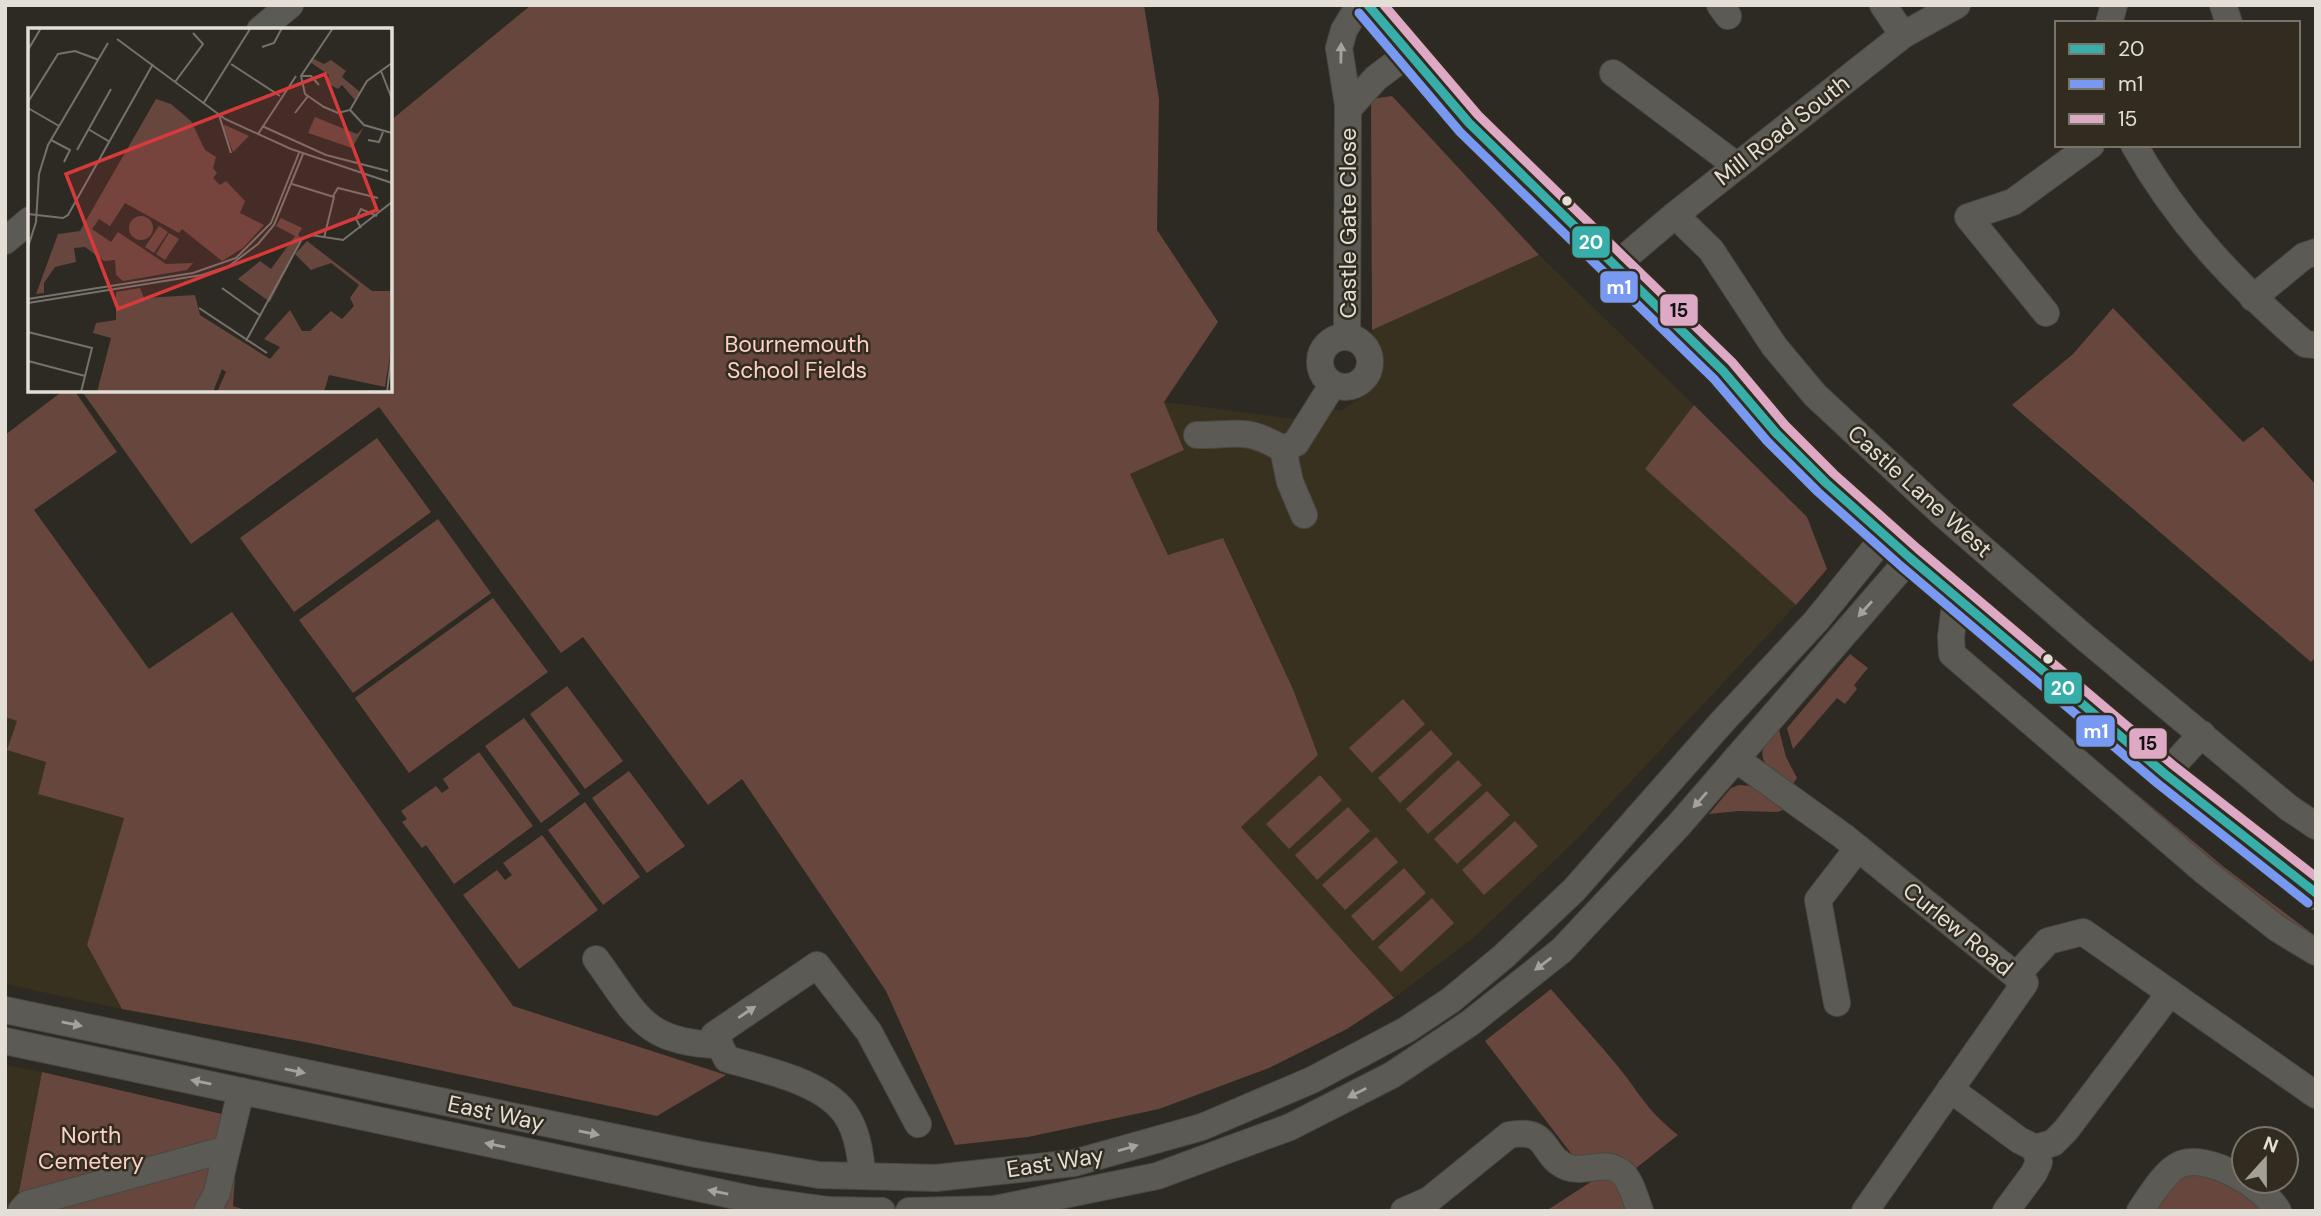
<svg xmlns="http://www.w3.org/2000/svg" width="2321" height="1216" viewBox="0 0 2321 1216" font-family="'DM Sans',sans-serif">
  <rect width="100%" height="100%" fill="#2d2a23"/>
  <g fill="#383120">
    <polygon points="1539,255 1694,405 1645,469 1796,605 1578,838 1473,938 1394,998 1241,827 1317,755 1293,689 1224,539 1168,555 1130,474 1184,450 1164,402 1294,419 1308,398 1341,411 1369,393 1384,365 1372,330"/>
    <polygon points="5,717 17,721 46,762 38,794 124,818 87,945 122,1009 5,984"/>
    <polygon points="5,1065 42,1072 17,1202 11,1211 5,1211"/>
  </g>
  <g fill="#66463d">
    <polygon points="531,5 1144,5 1159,99 1157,230 1218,322 1164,402 1184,450 1130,474 1168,555 1223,538 1293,689 1318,755 1241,827 1394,998 1347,1029 1269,1068 1159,1109 1028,1137 955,1145 886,991 742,779 708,805 583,637 561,653 379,407 191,544 81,390 390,390 390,121"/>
    <polygon points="1392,96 1539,255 1372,330 1371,99"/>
    <polygon points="2113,308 2243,442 2263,427 2316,485 2316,657 2311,662 2012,405 2073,354"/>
    <polygon points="64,390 74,390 117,452 34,510 149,669 232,612 513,1006 726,1075 657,1116 310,1043 122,1009 87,945 124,818 38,794 46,762 7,750 17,721 5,717 5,435"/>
    <polygon points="1694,405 1807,517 1827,569 1796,605 1645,469"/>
    <polygon points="377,438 431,512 294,612 240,538"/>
    <polygon points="438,519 491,593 353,693 299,620"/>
    <polygon points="493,598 548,672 409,773 355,698"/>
    <polygon points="1850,654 1868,668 1854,685 1857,689 1845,704 1837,698 1793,749 1787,728"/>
    <polygon points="567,686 623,761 585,789 530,714"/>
    <polygon points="1403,699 1425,724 1372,773 1349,748"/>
    <polygon points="2030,705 2224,867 2309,931 2310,934 2293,930"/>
    <polygon points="524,718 580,794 541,823 485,746"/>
    <path d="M1778,726L1786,757L1797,778L1791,787C1763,763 1750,759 1778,726Z"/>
    <polygon points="1431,730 1453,754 1400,803 1378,778"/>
    <polygon points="479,752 533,826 454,884 426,845 422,848 402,822 407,819 401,811 436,786 442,793 449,788 443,779"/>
    <polygon points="1458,760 1482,785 1428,834 1406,809"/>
    <polygon points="629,771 685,846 647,873 592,798"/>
    <polygon points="1320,775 1342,800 1289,849 1266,824"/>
    <polygon points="1739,785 1752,786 1783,810 1777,812 1739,811 1709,814 1731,788"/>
    <polygon points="1487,791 1510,815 1457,864 1434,839"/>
    <polygon points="585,802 640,877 603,905 548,830"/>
    <polygon points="1348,807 1370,831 1317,880 1295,855"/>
    <polygon points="1515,821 1538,846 1484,895 1462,870"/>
    <polygon points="542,835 598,910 519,969 463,895 497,870 505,880 512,875 503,863"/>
    <polygon points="1376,837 1398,862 1345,910 1322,885"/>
    <polygon points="1404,868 1426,893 1373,941 1351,916"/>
    <polygon points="1432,898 1454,923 1401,972 1378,947"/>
    <path d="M1551,989C1576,1019 1604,1048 1628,1079C1644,1102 1655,1117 1678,1135L1626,1176L1640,1211H1546L1612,1168L1583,1169L1485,1041Z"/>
    <polygon points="42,1072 239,1118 233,1206 248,1211 11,1211 17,1202"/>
    <polygon points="2203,1172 2247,1192 2265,1211 2152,1211 2179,1177"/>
  </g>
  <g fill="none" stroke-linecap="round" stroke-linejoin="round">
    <g stroke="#4a4841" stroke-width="28">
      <g id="minor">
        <polyline points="1720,5 1728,16"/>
        <polyline points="1883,5 1903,35"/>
        <polyline points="2223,5 2229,23"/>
        <polyline points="2109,23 2114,5"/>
        <polyline points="260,30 290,5"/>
        <polyline points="1613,73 1737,166"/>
        <polyline points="1348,109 1376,78 1408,54"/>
        <path d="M2134,145C2179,225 2236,284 2305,344L2316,345"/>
        <polyline points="1675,215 1711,250 1774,346 1815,395 1945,516 2084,637 2289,808 2316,826"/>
        <polyline points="5,241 30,220"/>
        <polyline points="1615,266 1675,215 1903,35 1957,5"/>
        <polyline points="2253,298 2304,256 2316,252"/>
        <polyline points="2046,313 1968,217 2013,202 2091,145"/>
        <polyline points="1347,337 1348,105 1339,48 1344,30 1352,17 1366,5"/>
        <circle cx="1345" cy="362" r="25"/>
        <path d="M1197,435C1238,435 1245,427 1283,449L1296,443L1333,384"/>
        <polyline points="1283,449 1290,482 1304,515"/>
        <polyline points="1956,597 1951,637 1952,654 2204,871 2278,929 2316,952"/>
        <polyline points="1736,759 1843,836 2025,983 1865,1211"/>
        <polyline points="2165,774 2202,734"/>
        <path d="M596,959C637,1015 643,1043 720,1045"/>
        <polyline points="2016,976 2048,941 2083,932 2316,1095"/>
        <polyline points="1837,1003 1818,900 1858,848"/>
        <polyline points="5,1010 574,1129 696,1154 819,1175 936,1178 1074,1163 1202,1127 1312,1080 1406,1030 1451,1000 1504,956 1574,890 1722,722 1816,621 1885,536"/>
        <polyline points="5,1041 755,1200 828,1210 882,1211"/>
        <polyline points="1950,1089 2019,1140 2035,1148 2053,1143 2066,1130 2170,993"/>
        <path d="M862,1176C861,1156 858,1135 848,1118C828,1082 764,1070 727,1059L714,1035L817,965L869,1032L918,1124"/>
        <polyline points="21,1211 27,1204 227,1149 241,1091"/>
        <polyline points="207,1211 217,1193 227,1149"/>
        <polyline points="909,1211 995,1209 1157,1176 1290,1127 1392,1075 1470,1023 1562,950 1678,826 1910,558"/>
        <path d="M1404,1211L1429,1200L1509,1135C1551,1127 1540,1156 1567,1167C1586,1174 1603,1159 1621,1172C1631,1180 1635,1198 1640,1211"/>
        <polyline points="2006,1211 2034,1173 2039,1162 2035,1148"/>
        <path d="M2140,1211C2149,1198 2165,1171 2179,1165C2207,1152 2264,1186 2278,1211"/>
      </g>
    </g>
    <g stroke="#4a4841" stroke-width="35">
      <polyline id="major" points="1368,5 1469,123 1723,371 1776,433 1826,483 1910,558 2165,774 2316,893"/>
    </g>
    <use href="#minor" stroke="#5c5a55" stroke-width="26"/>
    <use href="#major" stroke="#5f5d4f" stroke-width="33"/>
    <g stroke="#312c1f" stroke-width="14">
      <polyline id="bus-1" points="1368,5 1469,123 1723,371 1776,433 1826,483 1910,558 2165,774 2316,893"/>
    </g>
    <g stroke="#312c1f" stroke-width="14">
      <polyline id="bus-2" points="1359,13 1460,132 1714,379 1767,441 1818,492 1902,567 2157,783 2308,903"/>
    </g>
    <g stroke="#312c1f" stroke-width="14">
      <polyline id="bus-3" points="1384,5 1478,115 1732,362 1785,425 1834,474 1918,549 2173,765 2316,877"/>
    </g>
    <use href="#bus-1" stroke="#38aeab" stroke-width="9"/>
    <use href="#bus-2" stroke="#7899f2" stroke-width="9"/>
    <use href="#bus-3" stroke="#dea9c5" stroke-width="9"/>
  </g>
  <defs><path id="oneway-solid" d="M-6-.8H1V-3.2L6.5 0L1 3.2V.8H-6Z" transform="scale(1.75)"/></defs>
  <g fill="#a6a39c">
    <use href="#oneway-solid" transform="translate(1341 53) rotate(-89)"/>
    <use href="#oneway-solid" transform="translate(1865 609) rotate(132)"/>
    <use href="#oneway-solid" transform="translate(1700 800) rotate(131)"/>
    <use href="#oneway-solid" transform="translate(1543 964) rotate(143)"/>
    <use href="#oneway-solid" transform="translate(747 1012) rotate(-34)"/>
    <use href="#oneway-solid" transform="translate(72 1024) rotate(12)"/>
    <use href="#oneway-solid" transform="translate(295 1071) rotate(12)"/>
    <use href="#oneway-solid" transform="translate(201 1082) rotate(-168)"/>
    <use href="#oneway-solid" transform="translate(1357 1093) rotate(153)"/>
    <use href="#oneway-solid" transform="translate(589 1133) rotate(11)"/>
    <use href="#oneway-solid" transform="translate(495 1145) rotate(-168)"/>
    <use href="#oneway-solid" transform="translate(1128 1148) rotate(-16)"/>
    <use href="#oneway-solid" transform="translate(718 1192) rotate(-168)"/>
  </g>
  <g fill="#e3dfd7" stroke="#312c1f" stroke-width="2.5">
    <circle cx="1567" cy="201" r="6"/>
    <circle cx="2048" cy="659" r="6"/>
  </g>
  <g text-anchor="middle" stroke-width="5" stroke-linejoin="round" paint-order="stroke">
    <g font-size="23" fill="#e3dfd7" stroke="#312c1f">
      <text transform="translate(1782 130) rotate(-38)" y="8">Mill Road South</text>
      <text transform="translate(1348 223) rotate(-90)" y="8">Castle Gate Close</text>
      <text transform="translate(1920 491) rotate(42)" y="8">Castle Lane West</text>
      <text transform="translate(1958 929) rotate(39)" y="8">Curlew Road</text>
      <text transform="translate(496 1113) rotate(12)" y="8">East Way</text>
      <text transform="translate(1055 1162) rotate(-9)" y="8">East Way</text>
    </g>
    <g font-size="23" fill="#fed0c5" stroke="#312c1f">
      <text x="797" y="352">Bournemouth<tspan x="797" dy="26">School Fields</tspan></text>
      <text x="91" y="1143">North<tspan x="91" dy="26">Cemetery</tspan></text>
    </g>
  </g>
  <g transform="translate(28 28)">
    <rect width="364" height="364" fill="#2d2a23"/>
    <path d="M284,30L296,36L303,32L318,43L314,49L332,64L327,72L314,57L310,61L299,55L301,47L282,34ZM128,71L143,76L163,93L177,122L188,129L185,140L189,145L185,150L192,157L198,153L217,173L212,185L236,197L215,220L194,233L154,201L151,205L97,175L82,198L71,191L64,201L83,214L90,204L138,236L165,235L159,242L95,253L88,247L87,232L76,233L57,219L46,220L48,234L27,239L16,255V265L8,266L30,206L52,203ZM287,89L329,106L336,99L324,120L280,105ZM197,97L221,108L205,124L195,98ZM101 200a12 12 0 1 1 24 0a12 12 0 1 1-24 0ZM253,190L274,200L270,207L274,211L242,274L210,251L232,233L243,241L267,208L248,198ZM131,198L140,204L126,225L117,219ZM141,205L151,211L137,232L128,226ZM279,213L344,263H364V316L357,359L301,347L296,364H189L198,344L194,341L185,364H69L83,310L65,305L68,295L88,292V264L112,260L116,270L167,267L172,287L242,331L252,319L236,311L262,282L274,303H282L303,283L314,291L326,278L322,270L331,257L303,235L283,242L267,226Z" fill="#66463d"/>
    <path fill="none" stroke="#76726b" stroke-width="2" d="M305,0L273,48L277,66L296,79L310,85L322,82L339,53L364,35M89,11L197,91L263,121L364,155M234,19L246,15L254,0M0,22L13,0M203,36L252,68M353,43L364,71M273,48H283L291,57M147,54L175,16L165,5M0,74L30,26L47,23L71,32M175,76L222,1M0,80L31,98M322,82L336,97L364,105M267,85L280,68M191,87L203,125M234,98L298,127L360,143M60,101L82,114M230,106L268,48M23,112L42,122L36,134M340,112L351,114L355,104M49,122L83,61M264,156L306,169L296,210M305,168L310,160L350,170M0,186L35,190L40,187L125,36M333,200L328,191L333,181L349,188M0,219L8,194L11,146L20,117L80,15M194,260L233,288M0,271L165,245L208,230L243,195L271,125M0,275L174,247L201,238L230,216L246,197L275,126M171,280L239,325M0,304L64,320L53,364M218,313L274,211L283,207L315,212L364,174M0,333L57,348M359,364L364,324"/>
    <path fill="#d73a3a" fill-opacity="0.15" stroke="#d73a3a" stroke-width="3.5" d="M297,46L349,182L90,281L38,146Z"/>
    <rect width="364" height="364" fill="none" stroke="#e3dfd7" stroke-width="3.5"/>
  </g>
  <g stroke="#312c1f" stroke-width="2.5">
    <rect x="1571" y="225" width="40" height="34" rx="7" fill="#38aeab"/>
    <rect x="1599" y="270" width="40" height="34" rx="7" fill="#7899f2"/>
    <rect x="1659" y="293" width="40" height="34" rx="7" fill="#dea9c5"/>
    <rect x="2043" y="671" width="40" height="34" rx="7" fill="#38aeab"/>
    <rect x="2075" y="714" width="41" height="34" rx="7" fill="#7899f2"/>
    <rect x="2128" y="727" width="40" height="33" rx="7" fill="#dea9c5"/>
  </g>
  <g font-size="19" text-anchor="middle" font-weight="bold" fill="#fff">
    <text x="1591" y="249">20</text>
    <text x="1619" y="294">m1</text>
    <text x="2063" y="695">20</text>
    <text x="2096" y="738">m1</text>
  </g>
  <g font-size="19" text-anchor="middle" font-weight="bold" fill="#111">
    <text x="1679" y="317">15</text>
    <text x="2148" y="750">15</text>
  </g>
  <rect width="2321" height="1216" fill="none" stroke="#e3dfd7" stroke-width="14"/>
  <rect x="2055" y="21" width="245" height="126" fill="#312c1f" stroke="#787469" stroke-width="2"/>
  <rect x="2069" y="44" width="35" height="10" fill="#38aeab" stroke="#787469" stroke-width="2"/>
  <text x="2118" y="56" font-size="21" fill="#e3dfd7">20</text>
  <rect x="2069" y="79" width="35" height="10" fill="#7899f2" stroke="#787469" stroke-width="2"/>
  <text x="2118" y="91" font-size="21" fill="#e3dfd7">m1</text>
  <rect x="2069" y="114" width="35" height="10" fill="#dea9c5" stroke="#787469" stroke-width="2"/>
  <text x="2118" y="126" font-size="21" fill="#e3dfd7">15</text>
  <g transform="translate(2265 1160) rotate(21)"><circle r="33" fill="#312c1f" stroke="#787469" stroke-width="2"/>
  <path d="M0-5L12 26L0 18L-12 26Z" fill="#a3a098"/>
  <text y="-10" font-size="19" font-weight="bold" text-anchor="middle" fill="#e3dfd7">N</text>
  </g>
</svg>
